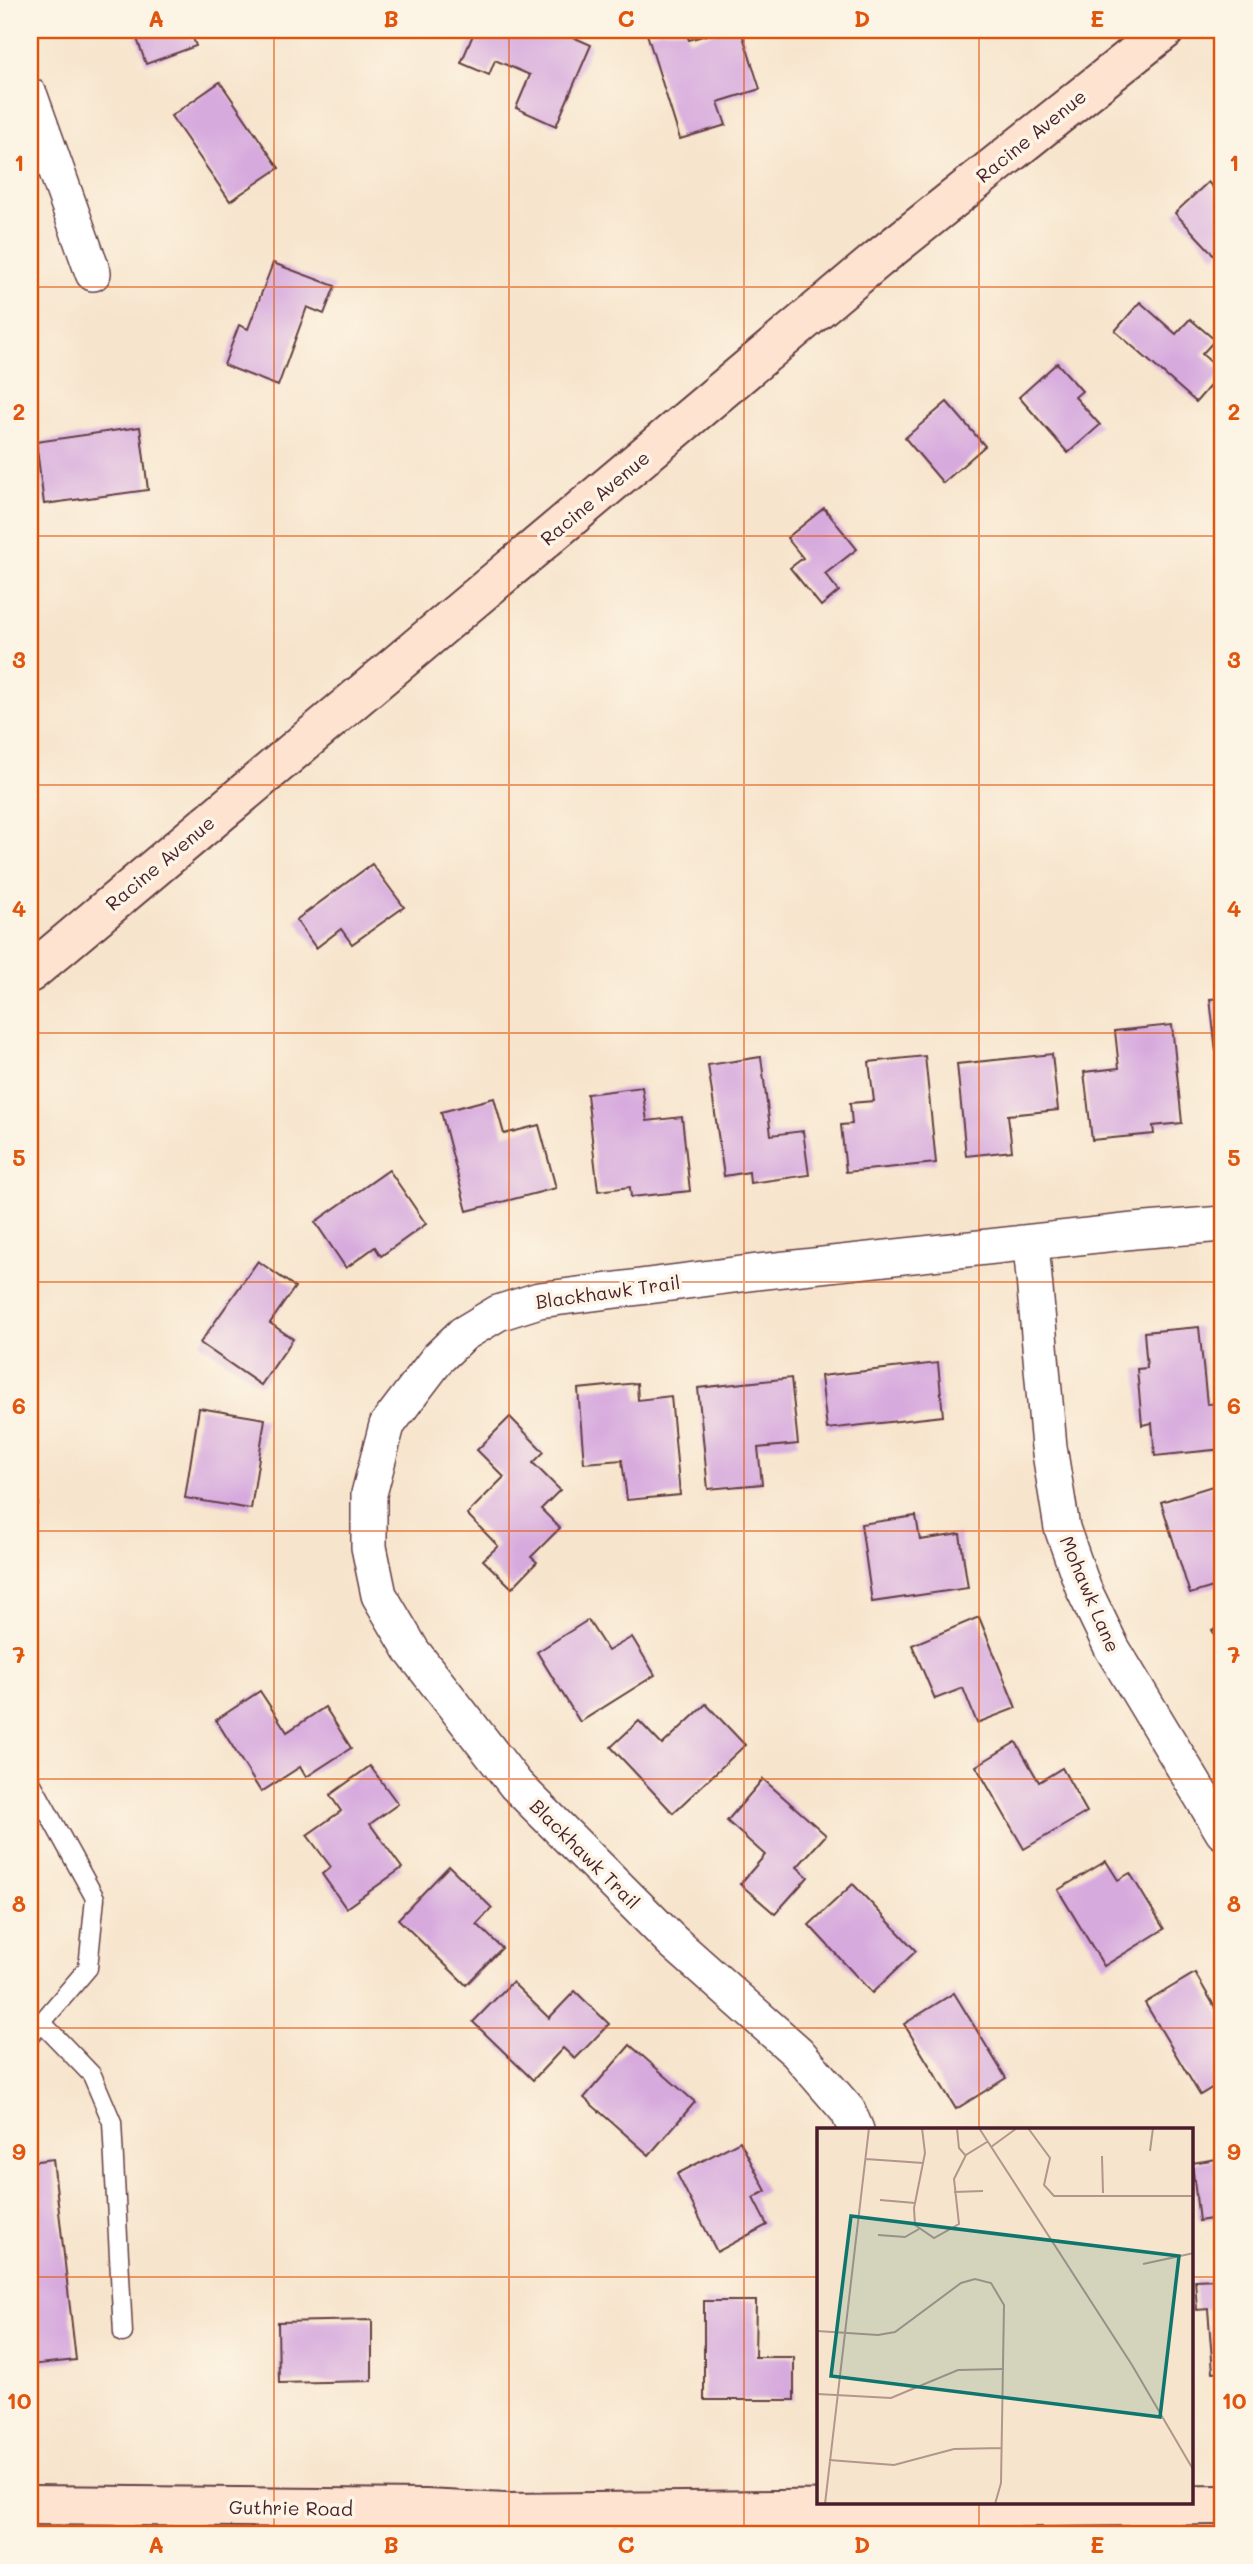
<svg xmlns="http://www.w3.org/2000/svg" width="1253" height="2564" viewBox="0 0 1253 2564" font-family="Mali,sans-serif">
  <rect width="100%" height="100%" fill="#fcf5e5"/>
  <filter id="ink" filterUnits="userSpaceOnUse"><feTurbulence type="fractalNoise" baseFrequency=".0143" numOctaves="2"/><feDisplacementMap in="SourceGraphic" scale="14" xChannelSelector="R" yChannelSelector="G"/><feConvolveMatrix kernelMatrix="1 2 1 2 8 2 1 2 1" color-interpolation-filters="sRGB"/></filter>
  <filter id="wash" filterUnits="userSpaceOnUse"><feTurbulence type="fractalNoise" baseFrequency=".00686" numOctaves="4" result="noise"/><feDisplacementMap in="SourceGraphic" scale="28" xChannelSelector="R" yChannelSelector="G"/><feGaussianBlur stdDeviation="1.57" result="paint"/><feColorMatrix in="noise" values="0 0 0 0 0 0 0 0 0 0 0 0 0 0 0 0 0 1.4 0 .05"/><feComposite in="paint" operator="in"/></filter>
  <g filter="url(#wash)">
    <rect width="100%" height="100%" fill="#f7e4cc"/>
    <g id="blocks">
      <g fill="#d7aade">
        <polygon points="134,30 190,30 196,46 146,64"/>
        <polygon points="475,30 557,30 591,45 556,126 516,108 530,75 495,60 489,75 461,63"/>
        <polygon points="662,30 685,30 689,40 723,30 741,30 760,89 718,102 726,125 680,139 647,34"/>
        <polygon points="220,82 279,168 230,201 171,116"/>
        <polygon points="1208,182 1223,199 1223,248 1215,256 1175,213"/>
        <polygon points="273,263 335,286 324,314 307,307 278,386 224,365 239,325 248,329"/>
        <polygon points="1140,302 1176,334 1190,319 1215,340 1202,354 1222,372 1196,402 1115,331"/>
        <polygon points="1057,363 1082,391 1075,397 1100,425 1068,453 1019,397"/>
        <polygon points="947,402 985,446 943,483 905,438"/>
        <polygon points="140,427 148,490 44,504 36,442"/>
        <polygon points="824,508 857,549 825,574 839,591 821,606 790,568 803,558 787,538"/>
        <polygon points="372,864 404,907 352,944 341,929 316,948 296,920"/>
        <polygon points="1223,998 1223,1050 1216,1051 1210,999"/>
        <polygon points="1172,1025 1182,1123 1153,1126 1154,1134 1092,1140 1084,1072 1119,1068 1115,1031"/>
        <polygon points="1052,1054 1058,1110 1008,1115 1012,1151 966,1156 957,1064"/>
        <polygon points="925,1056 936,1163 846,1172 841,1125 852,1124 850,1103 874,1101 869,1062"/>
        <polygon points="761,1057 771,1135 803,1131 809,1175 750,1183 749,1172 724,1176 708,1065"/>
        <polygon points="642,1087 647,1121 682,1117 690,1191 631,1197 630,1187 598,1191 587,1094"/>
        <polygon points="494,1098 504,1134 539,1125 556,1188 467,1211 441,1112"/>
        <polygon points="389,1170 426,1224 381,1256 375,1247 346,1268 315,1222"/>
        <polygon points="258,1261 295,1287 270,1323 293,1339 261,1385 200,1343"/>
        <polygon points="1199,1327 1207,1404 1223,1403 1223,1449 1155,1456 1152,1423 1142,1425 1137,1369 1147,1368 1144,1332"/>
        <polygon points="938,1363 943,1416 827,1429 821,1376"/>
        <polygon points="791,1378 798,1444 758,1448 762,1484 708,1489 698,1388"/>
        <polygon points="637,1383 638,1400 671,1396 680,1495 627,1500 622,1460 584,1463 578,1389"/>
        <polygon points="199,1408 265,1419 251,1509 185,1498"/>
        <polygon points="510,1417 544,1452 533,1463 560,1490 541,1509 560,1528 531,1557 537,1562 512,1588 483,1560 498,1546 467,1514 504,1477 477,1450"/>
        <polygon points="31,1449 38,1505 30,1506 30,1450"/>
        <polygon points="1222,1483 1223,1584 1190,1594 1161,1502"/>
        <polygon points="916,1516 920,1540 960,1534 968,1588 872,1602 861,1524"/>
        <polygon points="979,1617 1016,1708 977,1723 963,1688 935,1699 912,1645"/>
        <polygon points="588,1620 608,1651 632,1637 655,1675 580,1722 537,1652"/>
        <polygon points="1223,1624 1223,1651 1212,1630"/>
        <polygon points="260,1691 287,1732 325,1707 351,1748 306,1777 300,1767 261,1792 216,1720"/>
        <polygon points="706,1704 745,1745 673,1813 611,1747 639,1721 662,1745"/>
        <polygon points="1016,1742 1039,1782 1062,1768 1087,1812 1024,1849 976,1766"/>
        <polygon points="370,1766 398,1804 370,1824 402,1868 346,1908 322,1874 331,1867 307,1835 341,1811 330,1795"/>
        <polygon points="763,1779 826,1835 797,1867 808,1877 775,1914 740,1884 765,1855 727,1821"/>
        <polygon points="1106,1861 1118,1880 1130,1873 1164,1929 1104,1966 1058,1890"/>
        <polygon points="449,1866 492,1908 477,1924 502,1948 466,1985 398,1919"/>
        <polygon points="853,1884 916,1951 872,1993 809,1925"/>
        <polygon points="1195,1973 1223,2021 1223,2081 1200,2095 1145,2003"/>
        <polygon points="512,1982 549,2018 575,1991 609,2024 575,2059 563,2048 533,2080 473,2022"/>
        <polygon points="954,1993 1006,2078 956,2109 904,2024"/>
        <polygon points="630,2045 695,2102 649,2155 584,2098"/>
        <polygon points="740,2141 766,2191 753,2198 767,2225 717,2252 677,2174"/>
        <polygon points="1223,2158 1223,2217 1199,2221 1192,2163"/>
        <polygon points="53,2159 76,2360 30,2365 30,2162"/>
        <polygon points="1215,2255 1223,2255 1223,2371 1213,2372 1208,2309 1197,2310 1195,2280 1217,2279"/>
        <polygon points="704,2301 756,2301 755,2357 794,2357 794,2400 704,2400"/>
        <polygon points="372,2320 372,2381 279,2383 278,2322"/>
      </g>
    </g>
  </g>
  <g filter="url(#ink)">
    <use href="#blocks" fill-opacity="0" stroke="#643d43" stroke-width="2"/>
    <g fill="none" stroke-linecap="round" stroke-linejoin="round">
      <g stroke="#643d43" stroke-width="21">
        <g id="lane">
          <polyline points="30,1780 95,1898 88,1968 30,2036"/>
          <polyline points="41,2022 92,2075 112,2122 123,2333"/>
        </g>
      </g>
      <g stroke="#643d43" stroke-width="38">
        <g id="street">
          <polyline points="30,96 93,273"/>
          <polyline points="1031,1244 1049,1447 1062,1528 1084,1590 1112,1648 1223,1832"/>
          <polyline points="856,2130 848,2111 797,2052 672,1941 516,1785 412,1651 379,1595 369,1547 369,1494 387,1425 438,1358 463,1334 498,1313 539,1300 757,1272 1134,1231 1223,1224"/>
        </g>
      </g>
      <g stroke="#643d43" stroke-width="42">
        <g id="secondary">
          <polyline points="30,973 878,259 1165,30"/>
          <polyline points="30,2505 425,2509 506,2513 1223,2505"/>
        </g>
      </g>
      <use href="#lane" stroke="#fff" stroke-width="18"/>
      <use href="#street" stroke="#fff" stroke-width="35"/>
      <use href="#secondary" stroke="#fee3d1" stroke-width="38"/>
    </g>
  </g>
  <path fill="none" stroke="#e0560e" stroke-width="2" stroke-opacity="0.55" d="M274,30V2534M509,30V2534M744,30V2534M979,30V2130M30,287H1223M30,536H1223M30,785H1223M30,1033H1223M30,1282H1223M30,1531H1223M30,1779H1223M30,2028H1223M30,2277H819M1192,2277H1223M979,2503V2534"/>
  <g text-anchor="middle" stroke-width="7" stroke-linejoin="round" paint-order="stroke">
    <g font-size="19" fill="#4a1f2b" stroke="#fcf5e5">
      <text transform="translate(1031 136) rotate(-39)" y="7">Racine Avenue</text>
      <text transform="translate(595 498) rotate(-40)" y="7">Racine Avenue</text>
      <text transform="translate(160 863) rotate(-40)" y="7">Racine Avenue</text>
      <text transform="translate(608 1292) rotate(-8)" y="7">Blackhawk Trail</text>
      <text transform="translate(1090 1594) rotate(67)" y="7">Mohawk Lane</text>
      <text transform="translate(585 1854) rotate(45)" y="7">Blackhawk Trail</text>
      <text transform="translate(291 2508) rotate(1)" y="7">Guthrie Road</text>
    </g>
  </g>
  <g transform="translate(817 2128)">
    <rect width="376" height="376" fill="#f7e4cc"/>
    <path fill="none" stroke="#b2958c" stroke-width="2" d="M105,0L108,25L97,80L98,97L117,110L142,96L137,51L149,27L170,14M140,0L142,20L149,28M162,0L315,237L377,343M211,0L233,30L227,57L237,68H377M174,19L200,0M333,23L336,0M285,28L286,65M49,31L106,35M137,64L166,63M63,72L98,75M61,107L88,109L102,101M326,136L377,125M0,203L61,207L78,204L144,155L158,151L174,155L187,177L184,355L178,376M0,266L74,270L141,242L187,241M12,332L77,337L137,321L185,320M8,376L52,0"/>
    <path fill="#0f766e" fill-opacity="0.15" stroke="#0f766e" stroke-width="3.5" d="M34,88L362,128L343,289L14,248Z"/>
    <rect width="376" height="376" fill="none" stroke="#4a1f2b" stroke-width="3.5"/>
  </g>
  <rect width="1253" height="2564" fill="none" stroke="#fcf5e5" stroke-width="77"/>
  <rect x="38" y="38" width="1176" height="2488" fill="none" stroke="#e0560e" stroke-width="2.5"/>
  <g font-size="23" text-anchor="middle" font-weight="bold" fill="#e0560e">
    <text x="156" y="27">A</text>
    <text x="391" y="27">B</text>
    <text x="626" y="27">C</text>
    <text x="862" y="27">D</text>
    <text x="1097" y="27">E</text>
    <text x="19" y="171">1</text>
    <text x="1234" y="171">1</text>
    <text x="19" y="420">2</text>
    <text x="1234" y="420">2</text>
    <text x="19" y="668">3</text>
    <text x="1234" y="668">3</text>
    <text x="19" y="917">4</text>
    <text x="1234" y="917">4</text>
    <text x="19" y="1166">5</text>
    <text x="1234" y="1166">5</text>
    <text x="19" y="1414">6</text>
    <text x="1234" y="1414">6</text>
    <text x="19" y="1663">7</text>
    <text x="1234" y="1663">7</text>
    <text x="19" y="1912">8</text>
    <text x="1234" y="1912">8</text>
    <text x="19" y="2160">9</text>
    <text x="1234" y="2160">9</text>
    <text x="19" y="2409">10</text>
    <text x="1234" y="2409">10</text>
    <text x="156" y="2553">A</text>
    <text x="391" y="2553">B</text>
    <text x="626" y="2553">C</text>
    <text x="862" y="2553">D</text>
    <text x="1097" y="2553">E</text>
  </g>
</svg>
